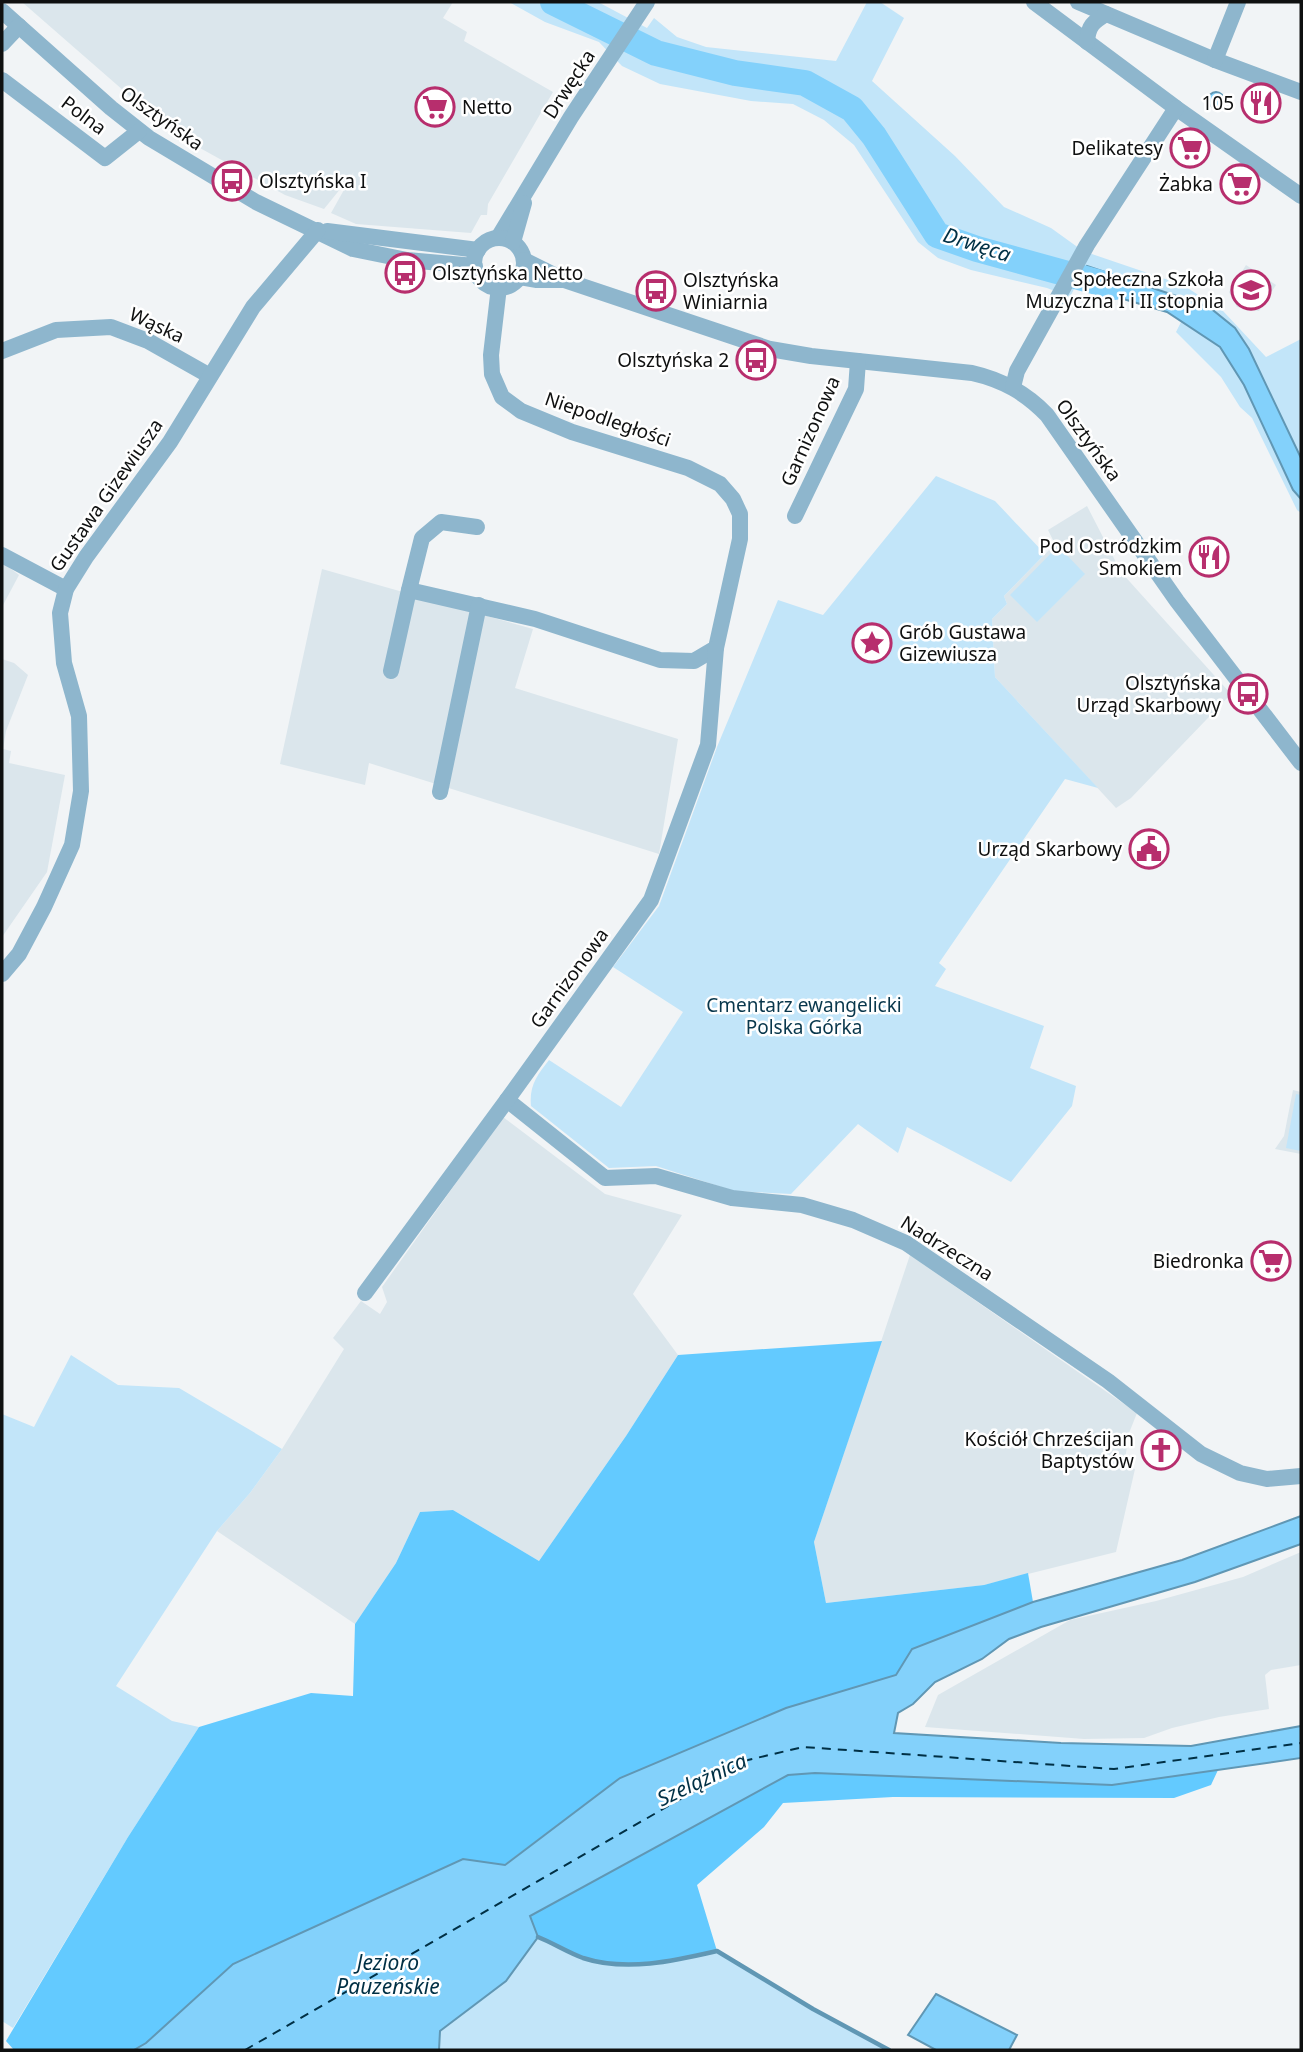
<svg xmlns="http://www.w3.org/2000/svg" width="1303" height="2052" viewBox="0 0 1303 2052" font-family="'Noto Sans',sans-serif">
  <rect width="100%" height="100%" fill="#f1f4f6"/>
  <g fill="#dbe6ec">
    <polygon points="22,2 453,2 443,18 467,32 464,41 553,92 488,204 487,215 481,215 471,233 356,224 331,213 354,172 324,209 285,195 171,132"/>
    <polygon points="1246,265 1276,285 1259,311 1237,307 1229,292"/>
    <polygon points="1087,506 1121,572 1231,694 1131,798 1116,808 995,677 992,619 1007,604 1004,596 1055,544 1048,530"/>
    <polygon points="2,562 19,575 2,607"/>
    <polygon points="322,569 533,629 515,688 678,739 659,854 369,763 365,785 280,764"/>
    <polygon points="2,659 14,663 28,675 6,731 3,749 11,751 9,763 65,775 47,872 2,937"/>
    <polygon points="1293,1090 1301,1092 1301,1154 1275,1149 1284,1136"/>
    <polygon points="503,1117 605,1194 682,1215 633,1294 678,1355 626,1436 539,1561 453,1510 420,1512 396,1563 355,1624 217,1531 250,1493 282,1449 344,1349 333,1338 361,1301 380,1314 387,1302 382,1287"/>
    <polygon points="910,1255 1137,1413 1129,1433 1124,1466 1135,1469 1116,1552 984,1585 826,1603 814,1542"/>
    <polygon points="1301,1552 1301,1665 1271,1670 1265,1675 1269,1709 1219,1717 1172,1728 1144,1738 1084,1739 925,1727 938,1695 1070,1620 1156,1601 1243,1577"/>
  </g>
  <g fill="#c2e5f9">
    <polygon points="509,2 598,2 647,28 654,18 677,37 706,47 836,61 867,2 880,2 904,18 872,81 955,156 1004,207 1051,228 1083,251 1183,285 1223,311 1266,357 1301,339 1301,513 1297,510 1252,418 1240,407 1221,377 1176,332 1181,322 1168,312 1076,285 1070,297 1047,288 971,270 938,258 918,242 854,145 824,120 793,104 751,101 660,84 622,66 599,42 545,22"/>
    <path d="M936,476L995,501L1045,554L1004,596L1007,604L992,619L995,677L1098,788L1065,779L939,963L946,969L935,986L1044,1026L1030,1068L1076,1086L1072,1106L1011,1182L907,1127L898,1153L858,1124L791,1194L734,1191L656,1166L609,1168L531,1106C529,1086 537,1075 549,1060L621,1107L683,1012L613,967L659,906L717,747L778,600L823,615Z"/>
    <polygon points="1058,546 1085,574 1037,622 1010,595"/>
    <polygon points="1296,1094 1301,1095 1301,1151 1286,1148"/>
    <polygon points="71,1355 118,1385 179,1388 282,1449 250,1493 217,1531 116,1686 172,1721 199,1727 128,1837 13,2028 2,2021 2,1414 34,1427"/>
    <polygon points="538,1937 583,1958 668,1963 717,1951 813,2009 889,2050 439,2050 439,2031 506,1981"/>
  </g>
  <g fill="#63caff">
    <polygon points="882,1341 814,1542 826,1603 984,1585 1028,1573 1033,1602 912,1649 896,1675 786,1708 620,1778 504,1865 463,1859 134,2050 14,2050 6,2041 128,1837 199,1727 311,1693 353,1696 355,1624 396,1563 420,1512 453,1510 539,1561 626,1436 678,1355"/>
    <path d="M1218,1770L1211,1785L1174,1798L893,1797L783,1803L764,1827L697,1885L717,1951C674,1961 626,1972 583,1958C567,1952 553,1943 538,1937L529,1916L788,1775L815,1773L1112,1785Z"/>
  </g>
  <g fill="#83d1fb" stroke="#6097b4" stroke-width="2">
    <circle cx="1216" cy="100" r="8"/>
    <polygon points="1087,266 1209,307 1235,328 1249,349 1301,458 1301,499 1293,490 1244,385 1220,347 1167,312 1076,285"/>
    <polygon points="1301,1516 1301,1544 1195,1582 1041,1627 1009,1639 982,1659 935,1682 913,1704 898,1713 894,1733 1061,1743 1191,1746 1301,1726 1301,1758 1112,1785 815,1773 788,1775 530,1916 538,1937 506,1981 440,2031 439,2050 134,2050 146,2043 233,1964 463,1859 505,1865 620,1778 786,1708 896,1675 912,1649 1033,1602 1182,1560"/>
    <polygon points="936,1994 1017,2035 1009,2050 936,2050 908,2035"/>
  </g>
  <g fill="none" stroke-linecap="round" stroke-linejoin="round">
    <path stroke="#6097b4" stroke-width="4.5" d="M538,1937C553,1943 567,1952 583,1958C626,1972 674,1961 717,1951L813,2009L889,2050"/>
    <polyline stroke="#83d1fb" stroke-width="26" points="553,2 656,53 735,73 805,83 852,109 874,136 937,235 977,249 1115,287"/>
    <polyline stroke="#003045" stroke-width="2" stroke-dasharray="9 7" stroke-linecap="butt" points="245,2050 748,1760 803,1747 1114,1769 1301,1743"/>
    <g stroke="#8eb6cd" stroke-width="16">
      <polyline points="1034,2 1176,108 1301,196"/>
      <polyline points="1078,2 1215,60 1301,92"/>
      <polyline points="2,11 111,108 149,138 256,202 353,249 407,260 475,266"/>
      <path d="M1087,42C1088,26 1093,22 1106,14"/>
      <polyline points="2,44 19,26"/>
      <polyline points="1215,60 1238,2"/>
      <polyline points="2,80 105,158 139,131"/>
      <polyline points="327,231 478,250"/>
      <polyline points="498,238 571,117 647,2"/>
      <circle cx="499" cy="263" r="25"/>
      <polyline points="513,242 524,203"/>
      <path d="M524,260L564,280L770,349L811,356L972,373C1003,380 1026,393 1047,415L1177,601L1301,763"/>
      <polyline points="520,277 537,280 562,280"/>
      <polyline points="2,351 56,330 111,327 148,341 210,376"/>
      <polyline points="1013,387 1017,371 1087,245 1176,108"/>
      <polyline points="795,516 856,389 858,361"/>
      <polyline points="2,555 66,589"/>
      <polyline points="409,590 422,538 441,522 477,527"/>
      <polyline points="391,671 409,590 535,619 660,660 694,661 716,648 740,539 740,514 733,499 720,484 688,468 572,432 521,411 502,397 492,374 491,355 499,287"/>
      <polyline points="440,792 479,605"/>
      <polyline points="2,974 19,954 44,907 72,845 81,791 79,716 64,663 60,613 66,589 86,557 170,442 253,307 318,230"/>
      <polyline points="507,1100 605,1178 656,1176 732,1198 802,1205 853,1220 906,1243 1108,1381 1201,1454 1240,1473 1267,1479 1301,1476"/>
      <polyline points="365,1293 507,1100 651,900 708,745 716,648"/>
    </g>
  </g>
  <defs>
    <g id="restaurant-ring" transform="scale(2.0125)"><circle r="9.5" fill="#fff" stroke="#b72e6d" stroke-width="1.5"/><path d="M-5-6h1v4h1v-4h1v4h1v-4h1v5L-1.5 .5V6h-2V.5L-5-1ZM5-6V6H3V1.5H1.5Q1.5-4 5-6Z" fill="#b72e6d"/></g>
    <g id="supermarket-ring" transform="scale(2.0125)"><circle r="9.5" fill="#fff" stroke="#b72e6d" stroke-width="1.5"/><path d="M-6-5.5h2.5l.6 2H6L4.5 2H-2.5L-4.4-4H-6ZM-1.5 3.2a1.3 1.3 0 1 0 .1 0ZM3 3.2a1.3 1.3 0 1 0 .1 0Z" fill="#b72e6d"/></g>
    <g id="bus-ring" transform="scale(2.0125)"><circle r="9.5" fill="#fff" stroke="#b72e6d" stroke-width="1.5"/><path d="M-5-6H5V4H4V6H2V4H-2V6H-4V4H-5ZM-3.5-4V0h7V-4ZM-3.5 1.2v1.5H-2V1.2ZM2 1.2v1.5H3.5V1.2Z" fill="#b72e6d"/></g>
    <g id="school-ring" transform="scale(2.0125)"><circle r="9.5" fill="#fff" stroke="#b72e6d" stroke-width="1.5"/><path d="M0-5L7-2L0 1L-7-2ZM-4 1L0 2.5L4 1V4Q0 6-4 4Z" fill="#b72e6d"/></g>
    <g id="sight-ring" transform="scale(2.0125)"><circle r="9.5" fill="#fff" stroke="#b72e6d" stroke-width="1.5"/><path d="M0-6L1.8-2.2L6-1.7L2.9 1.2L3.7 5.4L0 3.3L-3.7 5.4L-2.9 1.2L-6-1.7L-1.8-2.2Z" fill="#b72e6d"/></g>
    <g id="civic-ring" transform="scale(2.0125)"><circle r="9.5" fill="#fff" stroke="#b72e6d" stroke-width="1.5"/><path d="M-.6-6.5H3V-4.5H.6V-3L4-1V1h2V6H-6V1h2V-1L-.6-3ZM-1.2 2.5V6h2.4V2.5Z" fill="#b72e6d"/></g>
    <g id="church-ring" transform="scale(2.0125)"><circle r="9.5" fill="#fff" stroke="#b72e6d" stroke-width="1.5"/><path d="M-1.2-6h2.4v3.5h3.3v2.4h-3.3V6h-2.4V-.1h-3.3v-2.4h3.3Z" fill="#b72e6d"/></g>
  </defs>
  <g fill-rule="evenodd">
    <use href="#restaurant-ring" x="1261" y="103"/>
    <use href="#supermarket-ring" x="435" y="107"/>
    <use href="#supermarket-ring" x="1190" y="148"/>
    <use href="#bus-ring" x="232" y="181"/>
    <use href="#supermarket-ring" x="1240" y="184"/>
    <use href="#bus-ring" x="405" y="273"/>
    <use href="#school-ring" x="1251" y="290"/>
    <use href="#bus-ring" x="656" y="291"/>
    <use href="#bus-ring" x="756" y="360"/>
    <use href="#restaurant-ring" x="1209" y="557"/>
    <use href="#sight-ring" x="872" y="643"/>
    <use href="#bus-ring" x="1248" y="694"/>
    <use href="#civic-ring" x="1149" y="849"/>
    <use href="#supermarket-ring" x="1271" y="1261"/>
    <use href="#church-ring" x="1161" y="1450"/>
  </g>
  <g text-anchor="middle" stroke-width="5" stroke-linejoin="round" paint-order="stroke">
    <g font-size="19" fill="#0f1010" stroke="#fff">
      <text transform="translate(569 84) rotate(-57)" y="7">Drwęcka</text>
      <text transform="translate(84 115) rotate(37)" y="7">Polna</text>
      <text transform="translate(162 118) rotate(35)" y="7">Olsztyńska</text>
      <text transform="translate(157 325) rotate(25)" y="7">Wąska</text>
      <text transform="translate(608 419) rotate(19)" y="7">Niepodległości</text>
      <text transform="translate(810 431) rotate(-66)" y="7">Garnizonowa</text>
      <text transform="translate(1089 440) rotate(54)" y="7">Olsztyńska</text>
      <text transform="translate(106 495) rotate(-55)" y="7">Gustawa Gizewiusza</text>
      <text transform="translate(569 978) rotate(-54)" y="7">Garnizonowa</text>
      <text transform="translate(947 1248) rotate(32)" y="7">Nadrzeczna</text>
    </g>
    <g font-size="19" fill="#0f1010" stroke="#fff" text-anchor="end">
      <text x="1234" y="110">105</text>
      <text x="462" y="114" text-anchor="start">Netto</text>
      <text x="1163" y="155">Delikatesy</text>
      <text x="259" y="188" text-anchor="start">Olsztyńska I</text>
      <text x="1213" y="191">Żabka</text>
      <text x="432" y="280" text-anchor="start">Olsztyńska Netto</text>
      <text x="1224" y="286">Społeczna Szkoła<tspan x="1224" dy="22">Muzyczna I i II stopnia</tspan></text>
      <text x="683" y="287" text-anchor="start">Olsztyńska<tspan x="683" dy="22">Winiarnia</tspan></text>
      <text x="729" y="367">Olsztyńska 2</text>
      <text x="1182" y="553">Pod Ostródzkim<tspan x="1182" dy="22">Smokiem</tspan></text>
      <text x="899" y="639" text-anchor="start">Grób Gustawa<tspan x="899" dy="22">Gizewiusza</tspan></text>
      <text x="1221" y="690">Olsztyńska<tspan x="1221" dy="22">Urząd Skarbowy</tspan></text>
      <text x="1122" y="856">Urząd Skarbowy</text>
      <text x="1244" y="1268">Biedronka</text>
      <text x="1134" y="1446">Kościół Chrześcijan<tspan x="1134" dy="22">Baptystów</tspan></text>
    </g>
    <g font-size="19" fill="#08374c" stroke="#fff">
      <text x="804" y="1012">Cmentarz ewangelicki<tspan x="804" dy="22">Polska Górka</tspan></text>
    </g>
    <g font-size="21" font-style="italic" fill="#003045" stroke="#fff">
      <text transform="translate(977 245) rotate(18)" y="7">Drwęca</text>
      <text transform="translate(702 1780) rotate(-25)" y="7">Szelążnica</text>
      <text x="388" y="1970">Jezioro<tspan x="388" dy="24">Pauzeńskie</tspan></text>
    </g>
  </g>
  <rect width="1303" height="2052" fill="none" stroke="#0f1010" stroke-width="7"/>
</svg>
